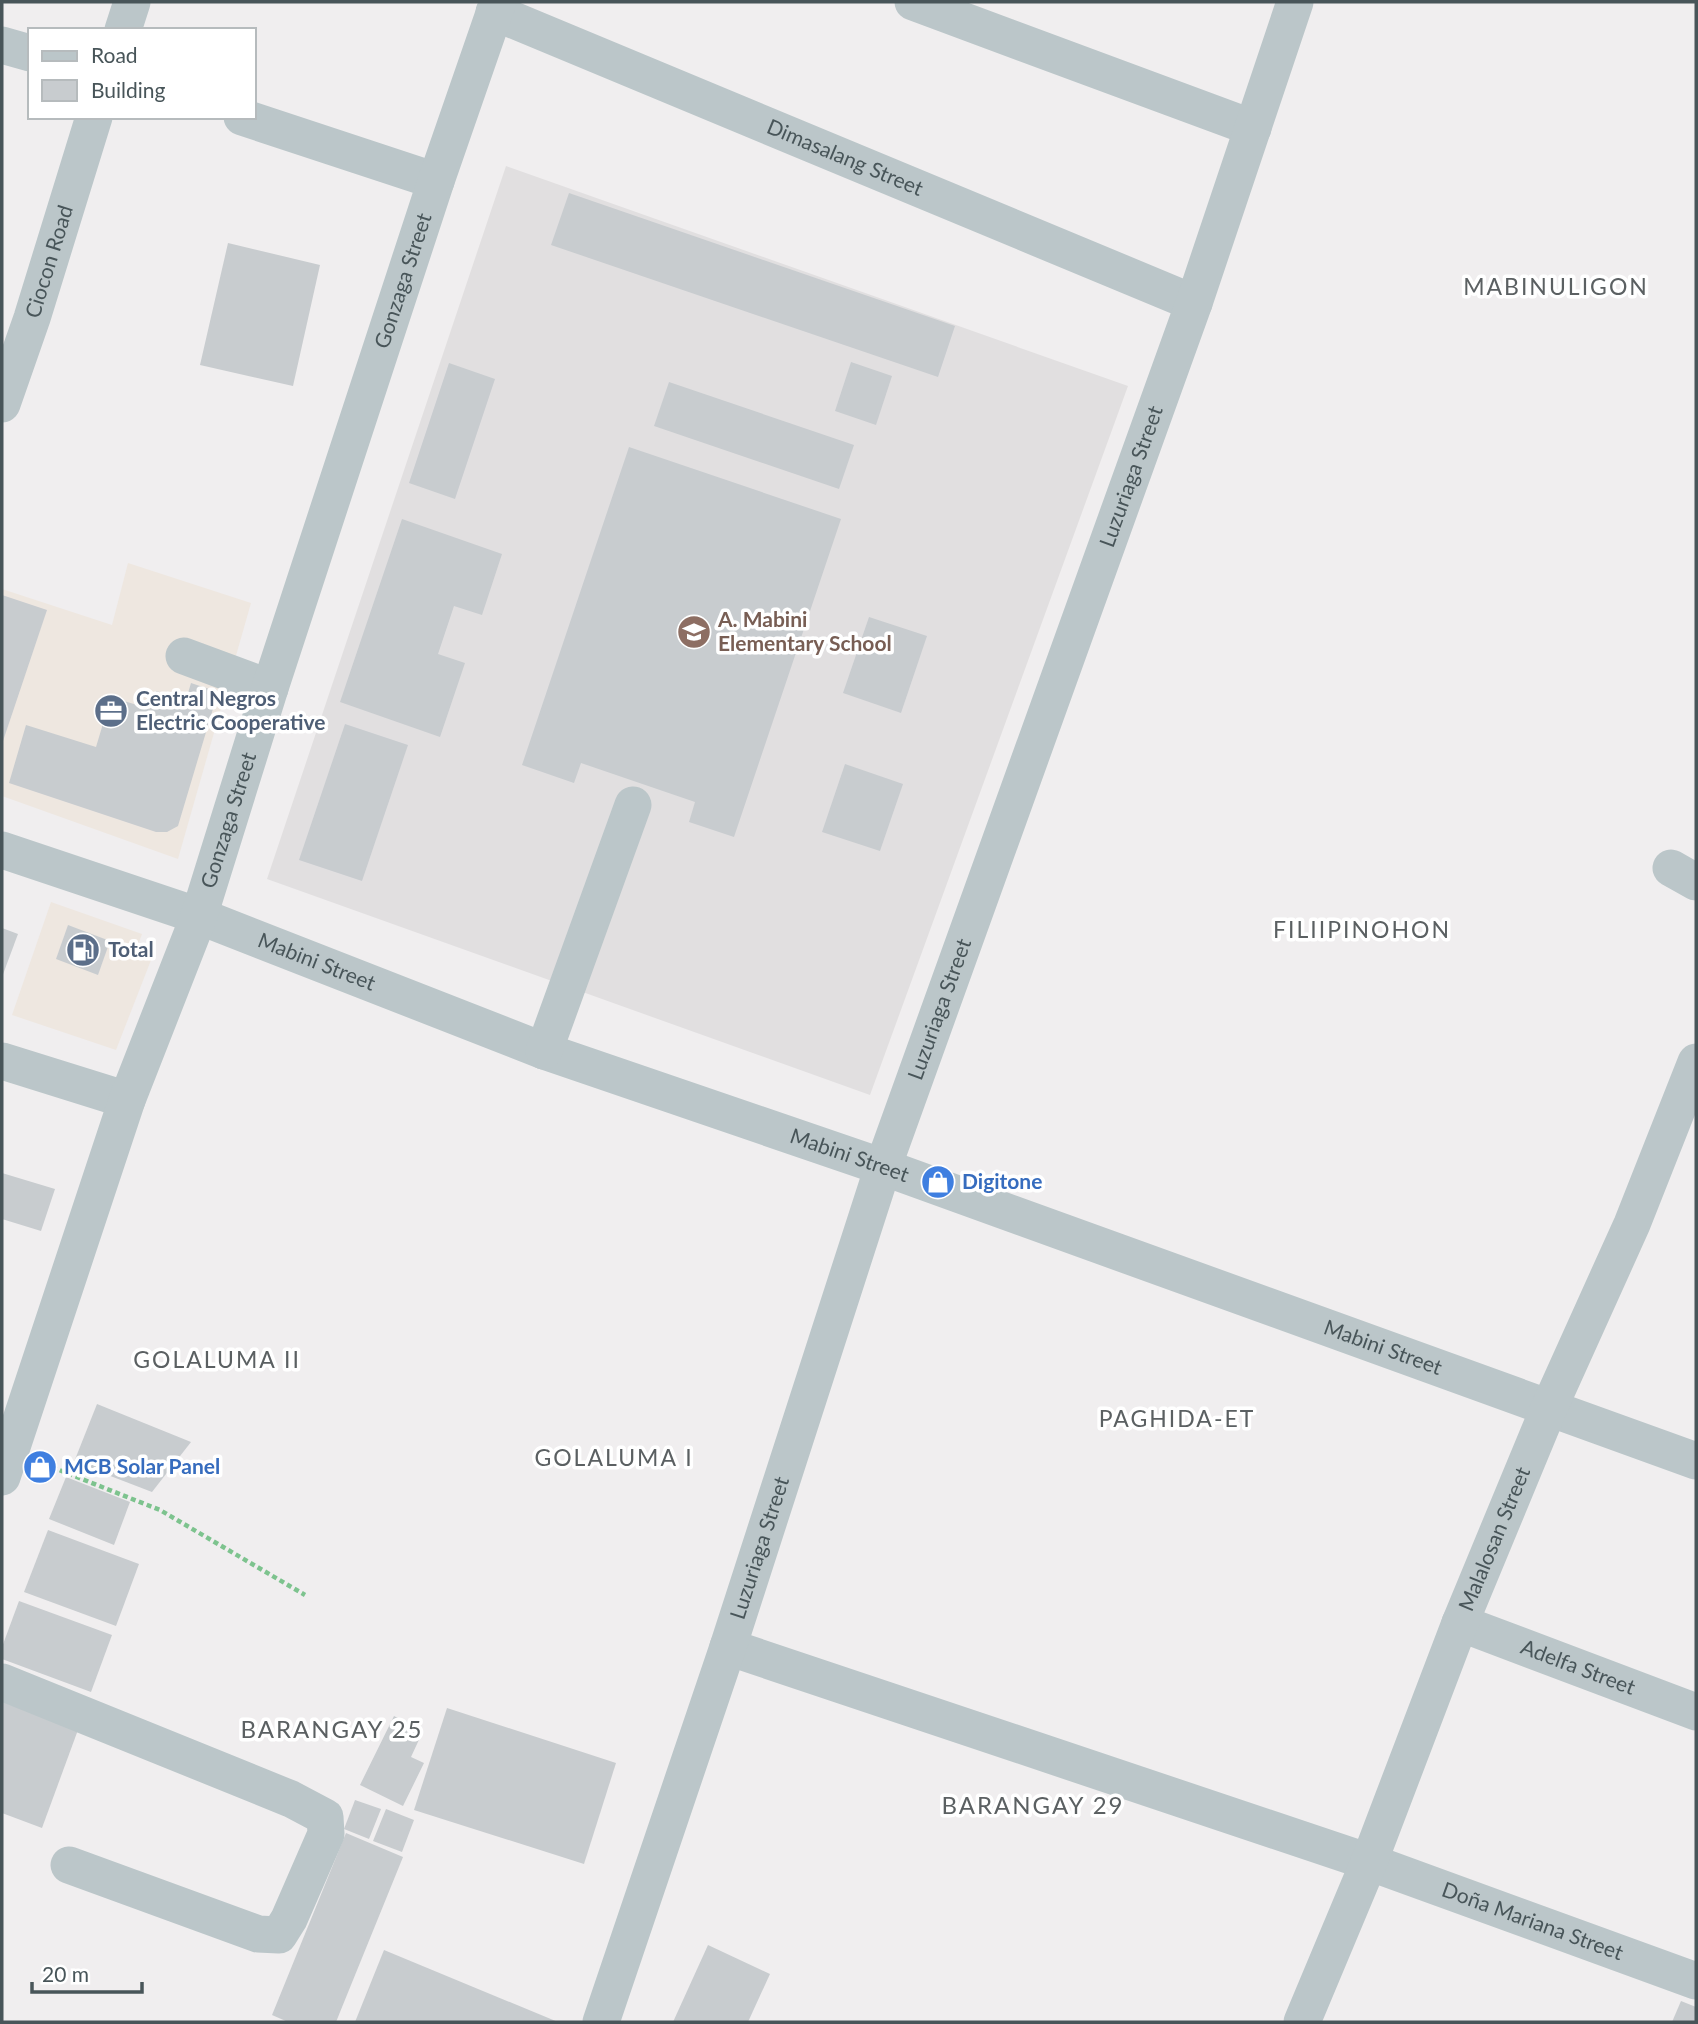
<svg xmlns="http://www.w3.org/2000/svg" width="1698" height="2024" viewBox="0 0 1698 2024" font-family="Lato,sans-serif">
  <rect width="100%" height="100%" fill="#f0eeef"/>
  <g fill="#eee7e0">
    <polygon points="128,563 251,603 178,859 2,796 2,589 112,625"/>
    <polygon points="51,902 142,934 136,950 153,955 116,1050 12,1015"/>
  </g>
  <polygon fill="#e1dfe0" points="506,166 1128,386 870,1095 267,879"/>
  <g fill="#c8cccf">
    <polygon points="569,193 955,326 938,377 551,245"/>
    <polygon points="228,243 320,265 293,386 200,365"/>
    <polygon points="851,362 892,376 876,425 835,411"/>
    <polygon points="449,363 495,379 455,499 409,483"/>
    <polygon points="669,382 854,445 839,489 654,426"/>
    <polygon points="629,447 841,519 734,837 689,822 695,802 581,763 574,783 522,765"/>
    <polygon points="402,519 502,554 482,615 454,606 438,654 465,663 440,737 340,702"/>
    <polygon points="2,595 47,610 2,744"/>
    <polygon points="869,617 927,636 901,713 843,693"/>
    <polygon points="191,683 218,692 178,826 167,832 156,832 9,783 26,725 96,747 111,697 150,709 156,691 186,700"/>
    <polygon points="345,724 408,745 362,881 299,860"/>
    <polygon points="845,764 903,784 880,851 822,832"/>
    <polygon points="68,925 110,941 98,975 56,959"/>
    <polygon points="2,928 18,934 2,977"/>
    <polygon points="2,1173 55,1189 41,1231 2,1219"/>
    <polygon points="97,1404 191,1442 152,1492 74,1462"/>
    <polygon points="66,1477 130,1502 114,1545 49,1519"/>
    <polygon points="48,1530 139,1564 116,1626 24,1592"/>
    <polygon points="19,1601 112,1635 91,1692 2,1659 2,1647"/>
    <polygon points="2,1689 82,1719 42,1828 2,1813"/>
    <polygon points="447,1708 616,1763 584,1864 414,1810"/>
    <polygon points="394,1716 423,1731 411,1757 424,1763 403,1806 360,1785"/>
    <polygon points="355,1800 381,1809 369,1839 344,1829"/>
    <polygon points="386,1809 414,1820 402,1852 373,1841"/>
    <polygon points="346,1833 403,1857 336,2022 288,2022 272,2015"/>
    <polygon points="708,1945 770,1974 748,2022 673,2022"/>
    <polygon points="384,1950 558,2022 355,2022"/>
    <polygon points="1681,2001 1696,2007 1696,2022 1672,2022"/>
  </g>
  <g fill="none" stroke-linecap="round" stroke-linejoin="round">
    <polyline stroke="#7dc38e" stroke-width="4.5" stroke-dasharray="5 3.5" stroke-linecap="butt" points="44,1464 160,1510 305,1595"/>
    <g stroke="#bbc6c9" stroke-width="37">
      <polyline points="913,2 1253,128"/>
      <path id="s1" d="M494,12L1194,303"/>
      <polyline points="123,30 132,2"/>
      <polyline points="2,45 30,53"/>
      <polyline points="242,117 436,181"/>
      <path id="s2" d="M2,404L32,318L94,117"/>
      <polyline points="184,656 270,688"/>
      <path id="s3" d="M2,850L199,916L544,1051L883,1167L1696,1461"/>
      <polyline points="1671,868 1696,882"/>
      <polyline points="544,1051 633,805"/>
      <polyline points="2,1061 127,1100"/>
      <path id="s4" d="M2,1477L127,1100L199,916L270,688L436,181L498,2"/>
      <path id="s5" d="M1460,1623L1696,1712"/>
      <path id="s6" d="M728,1647L1369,1862L1696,1981"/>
      <polyline points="2,1682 291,1799 325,1817 326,1834 289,1919 279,1935 258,1934 69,1865"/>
      <path id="s7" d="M601,2022L728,1647L883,1167L1194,303L1295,2"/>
      <path id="s8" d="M1302,2022L1369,1862L1460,1623L1549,1408L1632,1224L1696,1062"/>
    </g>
  </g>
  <defs>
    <g id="school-disc" transform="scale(1.75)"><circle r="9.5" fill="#8d6e63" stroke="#fff"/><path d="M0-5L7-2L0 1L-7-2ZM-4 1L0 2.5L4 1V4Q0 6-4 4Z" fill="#fff"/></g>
    <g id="office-disc" transform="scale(1.75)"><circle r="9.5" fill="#5c6f8a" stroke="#fff"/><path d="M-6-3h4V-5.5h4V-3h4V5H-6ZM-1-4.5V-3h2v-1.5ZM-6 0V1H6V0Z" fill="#fff"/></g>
    <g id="fuel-disc" transform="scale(1.75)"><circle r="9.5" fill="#5c6f8a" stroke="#fff"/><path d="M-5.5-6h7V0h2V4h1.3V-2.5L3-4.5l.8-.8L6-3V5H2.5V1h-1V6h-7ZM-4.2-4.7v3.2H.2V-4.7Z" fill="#fff"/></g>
    <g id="shop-disc" transform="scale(1.75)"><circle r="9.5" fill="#3f7fe0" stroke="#fff"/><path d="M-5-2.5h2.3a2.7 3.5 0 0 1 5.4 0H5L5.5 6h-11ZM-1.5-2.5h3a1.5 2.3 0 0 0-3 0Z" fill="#fff"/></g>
  </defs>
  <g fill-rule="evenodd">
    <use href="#school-disc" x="694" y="632"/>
    <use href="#office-disc" x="111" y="711"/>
    <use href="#fuel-disc" x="83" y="950"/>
    <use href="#shop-disc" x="938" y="1182"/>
    <use href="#shop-disc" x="40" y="1467"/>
  </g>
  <g text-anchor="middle" stroke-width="7" stroke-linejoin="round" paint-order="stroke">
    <g font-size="21" fill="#485559" stroke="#fff">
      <text dy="7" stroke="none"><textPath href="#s1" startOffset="380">Dimasalang Street</textPath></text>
      <text dy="7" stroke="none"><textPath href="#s2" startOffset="150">Ciocon Road</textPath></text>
      <text dy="7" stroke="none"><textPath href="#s4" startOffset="1262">Gonzaga Street</textPath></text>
      <text dy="7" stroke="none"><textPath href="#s7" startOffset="1634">Luzuriaga Street</textPath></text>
      <text dy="7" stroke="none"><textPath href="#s4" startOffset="695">Gonzaga Street</textPath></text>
      <text dy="7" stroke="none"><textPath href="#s3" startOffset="334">Mabini Street</textPath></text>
      <text dy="7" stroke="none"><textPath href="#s7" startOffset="1068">Luzuriaga Street</textPath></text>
      <text dy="7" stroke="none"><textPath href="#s3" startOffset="901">Mabini Street</textPath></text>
      <text dy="7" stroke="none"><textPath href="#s3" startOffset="1468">Mabini Street</textPath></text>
      <text dy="7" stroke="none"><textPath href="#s8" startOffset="520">Malalosan Street</textPath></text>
      <text dy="7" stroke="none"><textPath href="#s7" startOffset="500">Luzuriaga Street</textPath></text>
      <text dy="7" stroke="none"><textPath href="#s5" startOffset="126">Adelfa Street</textPath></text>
      <text dy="7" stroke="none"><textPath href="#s6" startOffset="850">Doña Mariana Street</textPath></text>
    </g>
    <g font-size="21" font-weight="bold" fill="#785e54" stroke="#fff" text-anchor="start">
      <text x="718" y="627">A. Mabini<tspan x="718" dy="24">Elementary School</tspan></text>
    </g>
    <g font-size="21" font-weight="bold" fill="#4e5e75" stroke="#fff" text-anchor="start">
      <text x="136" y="706">Central Negros<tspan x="136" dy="24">Electric Cooperative</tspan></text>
      <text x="108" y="957">Total</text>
    </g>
    <g font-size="21" font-weight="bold" fill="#366cbe" stroke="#fff" text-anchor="start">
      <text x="962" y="1189">Digitone</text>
      <text x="64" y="1474">MCB Solar Panel</text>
    </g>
    <g font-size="23" letter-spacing="2" fill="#5b6062" stroke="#fff">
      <text x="1556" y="295">MABINULIGON</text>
      <text x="1362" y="938">FILIIPINOHON</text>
      <text x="217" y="1368">GOLALUMA II</text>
      <text x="1177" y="1427">PAGHIDA-ET</text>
      <text x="614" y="1466">GOLALUMA I</text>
    </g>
    <g font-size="24" letter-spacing="2" fill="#5b6062" stroke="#fff">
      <text x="332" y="1738">BARANGAY 25</text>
      <text x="1033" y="1814">BARANGAY 29</text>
    </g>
  </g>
  <rect width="1698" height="2024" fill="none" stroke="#485559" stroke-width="7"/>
  <rect x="28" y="28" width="228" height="91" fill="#ffffff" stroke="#b6bbbd" stroke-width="2"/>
  <rect x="42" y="51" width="35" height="10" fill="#bbc6c9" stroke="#b6bbbd" stroke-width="2"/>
  <text x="91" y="63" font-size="21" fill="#485559">Road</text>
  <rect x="42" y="80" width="35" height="21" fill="#c8cccf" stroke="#b6bbbd" stroke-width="2"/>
  <text x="91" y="98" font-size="21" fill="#485559">Building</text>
  <path d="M32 1982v10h110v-10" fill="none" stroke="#485559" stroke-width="3.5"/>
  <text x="42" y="1982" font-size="21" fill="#485559" stroke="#ffffff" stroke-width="5" paint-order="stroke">20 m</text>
</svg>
